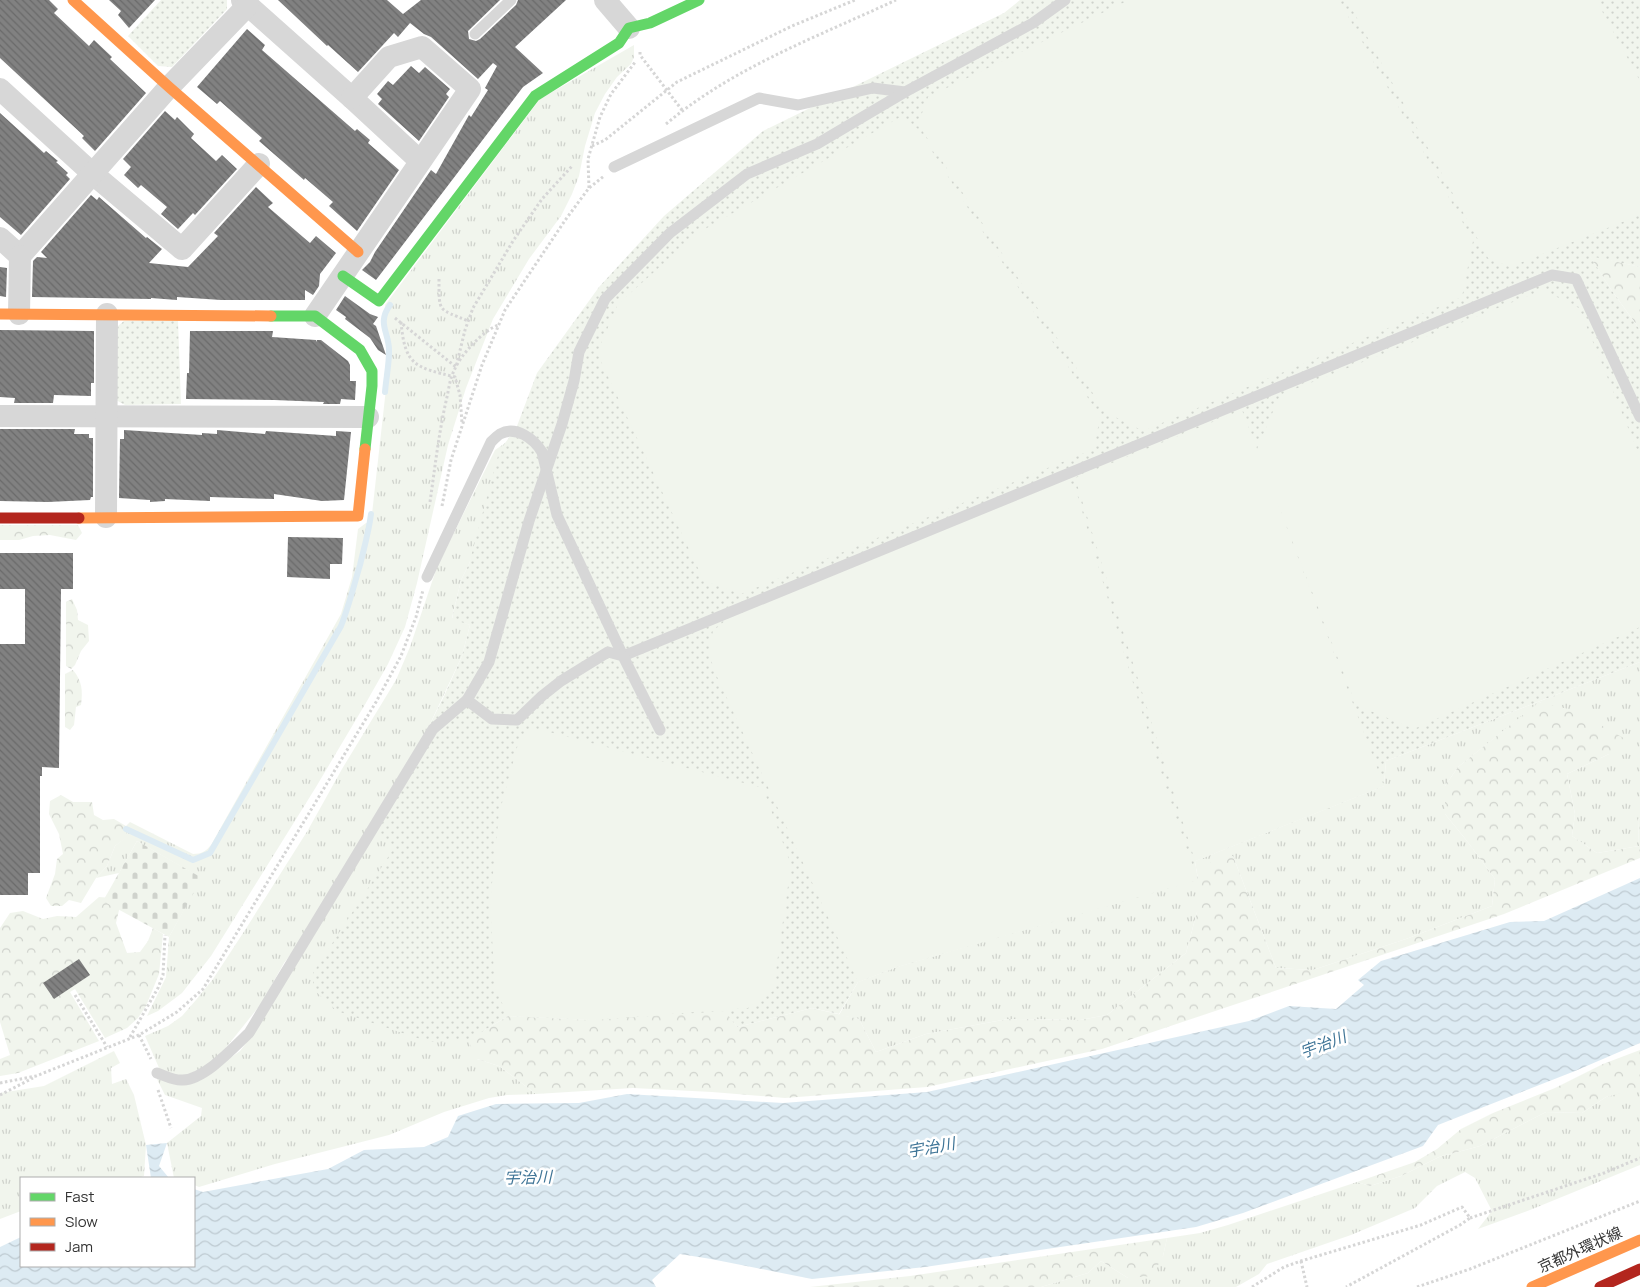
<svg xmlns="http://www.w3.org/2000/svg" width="1640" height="1287" viewBox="0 0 1640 1287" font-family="Manrope,'Noto Sans JP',sans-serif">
  <defs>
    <pattern id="grass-tufts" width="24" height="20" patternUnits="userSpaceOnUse" patternTransform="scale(1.25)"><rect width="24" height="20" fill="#f1f5ed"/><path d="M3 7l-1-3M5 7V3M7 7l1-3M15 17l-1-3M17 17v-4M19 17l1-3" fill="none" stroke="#cfd2cc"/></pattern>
    <pattern id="forest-crowns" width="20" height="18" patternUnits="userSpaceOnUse" patternTransform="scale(1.25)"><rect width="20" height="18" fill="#f1f5ed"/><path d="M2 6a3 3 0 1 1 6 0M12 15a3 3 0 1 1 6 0" fill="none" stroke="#cfd2cc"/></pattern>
    <pattern id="cemetery-stones" width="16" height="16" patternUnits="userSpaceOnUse" patternTransform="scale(1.25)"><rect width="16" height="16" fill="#f1f5ed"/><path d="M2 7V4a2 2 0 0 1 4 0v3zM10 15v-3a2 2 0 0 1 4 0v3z" fill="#cfd2cc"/></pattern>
    <pattern id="park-dots" width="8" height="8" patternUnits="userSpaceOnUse" patternTransform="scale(1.25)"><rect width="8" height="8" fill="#f1f5ed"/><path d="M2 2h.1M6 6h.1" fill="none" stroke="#cfd2cc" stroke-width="1.8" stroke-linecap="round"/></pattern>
    <pattern id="water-waves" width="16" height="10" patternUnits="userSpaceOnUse" patternTransform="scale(1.25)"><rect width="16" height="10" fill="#ddebf3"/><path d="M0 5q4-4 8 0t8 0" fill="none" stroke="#becad1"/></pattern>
    <pattern id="building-back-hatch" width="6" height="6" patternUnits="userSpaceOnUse" patternTransform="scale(1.25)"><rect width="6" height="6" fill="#818181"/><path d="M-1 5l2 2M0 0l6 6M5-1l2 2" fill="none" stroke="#6a6a6a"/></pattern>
  </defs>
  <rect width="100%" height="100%" fill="#fff"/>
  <g fill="url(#grass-tufts)">
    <path d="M634,45V57L631,64L617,77L605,94L595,113L585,146L579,176L572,194L561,216L529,259L493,319L466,388L448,445L417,583L405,627L388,664L367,701L316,787L211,956L182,993L158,1011L147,1016L166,977L169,937L201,878L137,841L119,873L96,878L107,866L115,846L126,837V826L130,822L193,854C202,854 206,851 211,845L341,614L352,577L358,529L366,523H371L390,353C390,344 387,338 385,329C384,321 387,314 385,305L540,99Z"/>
    <polygon points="511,439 469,564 461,580 452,618 470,625 462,656 423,739 297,946 284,963 261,1004 220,1055 203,1070 188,1076 173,1077 160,1070 145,1036 168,1026 182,1016 196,1000 213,979 247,927 308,830 342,769 396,680 410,647 437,567 495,450"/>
    <polygon points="1640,662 1640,818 1638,819 1639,846 1597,853 1572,836 1575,814 1567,774 1609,754 1540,702 1458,767 1445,786 1445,814 1467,841 1495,879 1492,906 1406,939 1313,970 1276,968 1233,856 1197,912 1186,953 1107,1015 1080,1020 1008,1019 926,1034 876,1052 859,1019 839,1015 858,982 897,967 1198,879 1195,861 1384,786 1386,761"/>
    <polygon points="433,735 495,988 477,1059 499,1066 536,1094 507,1095 489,1098 444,1112 389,1135 275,1164 199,1187 194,1185 194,1178 174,1178 167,1143 201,1116 202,1108 165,1095 157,1079 199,1080 240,1051 250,1038"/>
    <polygon points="114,1051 120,1063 111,1068 112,1084 126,1079 134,1095 146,1145 144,1176 138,1178 21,1178 21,1211 0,1219 0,1093 44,1086"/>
    <polygon points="1635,1088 1640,1088 1640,1165 1530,1210 1478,1229 1492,1211 1475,1178 1465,1172 1437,1186 1415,1208 1351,1235 1267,1264 1259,1274 1236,1287 1041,1287 1088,1273 1101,1261 1128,1278 1163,1256 1167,1238 1200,1233 1228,1225 1357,1182 1370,1186 1401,1176 1439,1157 1480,1146 1546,1112 1582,1113 1606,1097"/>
  </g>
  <g fill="url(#forest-crowns)">
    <polygon points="1589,255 1640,267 1640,330 1610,288"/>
    <polygon points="0,525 78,525 82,533 76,540 50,535 33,536 19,540 0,540"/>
    <polygon points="72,599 77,610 78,620 88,625 89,641 81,651 75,665 71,669 66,666 66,602"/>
    <path d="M73,670C82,681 83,690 81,705L76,707L74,725L70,730L65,727V674Z"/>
    <polygon points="1539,702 1576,711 1627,740 1609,754 1567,774 1575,814 1572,836 1597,853 1639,846 1638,819 1640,818 1640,858 1504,914 1102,1049 927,1087 785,1098 712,1092 633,1088 536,1094 499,1066 477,1059 468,1040 508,1016 593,1020 661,1004 726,1011 737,1027 812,1008 859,1019 876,1052 926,1034 1008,1019 1080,1020 1107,1015 1186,953 1197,912 1203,865 1233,856 1276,968 1313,970 1406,939 1492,906 1495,879 1467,841 1445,814 1445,786 1458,767"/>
    <polygon points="61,795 73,802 92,802 94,815 103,820 114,819 126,826 127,837 115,846 107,866 96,878 81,903 69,900 62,906 51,906 46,898 55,874 57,859 63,854 59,834 49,814 50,801"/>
    <polygon points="99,897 112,898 120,906 116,923 127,953 140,952 148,941 153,928 163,934 159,974 146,1006 138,1018 127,1028 105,1038 75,989 70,992 99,1041 18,1073 0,1076 0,1059 10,1055 0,1022 0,928 10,913 23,911 43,919 57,916 76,917"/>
    <polygon points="1640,1050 1640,1088 1606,1097 1582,1113 1546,1112 1480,1146 1439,1157 1401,1176 1370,1186 1357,1182 1415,1162 1437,1149 1461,1129 1493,1113 1555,1088 1603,1064"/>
    <polygon points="1167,1238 1163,1256 1152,1276 1128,1278 1101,1261 1088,1273 1041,1287 810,1287 910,1276"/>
  </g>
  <polygon fill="url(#cemetery-stones)" points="137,841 202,878 169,937 103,901"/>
  <g fill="url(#park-dots)">
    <polygon points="161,0 227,0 227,9 172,67 158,66 128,36"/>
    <polygon points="1020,0 1640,0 1640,267 1590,256 1610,288 1640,330 1640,662 1386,761 1384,786 1195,861 1198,880 897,967 858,982 839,1014 812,1008 737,1027 725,1011 593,1020 508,1016 468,1040 429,1042 337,1011 313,989 313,973 394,848 376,833 444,696 462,656 470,625 452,619 461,580 469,564 499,452 517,426 537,373 599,287 664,216 763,131 1004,13"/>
    <polygon points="124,321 178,321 181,404 125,405 114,399 113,330"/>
  </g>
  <g fill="#f1f5ed">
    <polygon points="1129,0 1339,0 1473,241 1462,297 1143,431 1105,412 918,124 928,97"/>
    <polygon points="1347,0 1596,0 1640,81 1640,215 1510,267 1488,258"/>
    <polygon points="902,116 918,129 1100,417 1094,449 741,594 704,581 597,353 618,304 698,233"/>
    <polygon points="1543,290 1579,308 1640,457 1640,627 1414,729 1356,705 1276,499 1384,786 1195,861 1075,478 1242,410 1257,449 1280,395"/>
    <path d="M1063,478L1075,487C1114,619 1151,751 1198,880L897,967L858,982L713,668L709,648L713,631L727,619Z"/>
    <polygon points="534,728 763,788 791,865 773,991 748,1008 593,1020 508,1016 495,988 490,903 499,814 518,744"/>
  </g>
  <g fill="url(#water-waves)">
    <polygon points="1640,878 1640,1043 1575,1071 1438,1125 1423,1146 1243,1213 1196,1227 925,1267 812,1279 711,1259 680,1254 652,1280 656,1287 0,1287 0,1247 21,1237 21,1266 194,1266 194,1189 203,1192 328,1169 364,1150 424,1147 448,1137 458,1116 496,1104 579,1103 627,1094 783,1103 927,1092 1249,1021 1289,1006 1336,1009 1364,985 1358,980 1381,961 1510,922 1544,921"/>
    <polygon points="167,1143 159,1166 169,1178 151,1178 146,1145"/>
  </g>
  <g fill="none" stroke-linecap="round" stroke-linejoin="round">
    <g stroke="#ddebf3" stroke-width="6">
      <path d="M385,392C386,379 389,365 389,352C390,333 376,324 390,305"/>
      <path d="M126,829L193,860L210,853L341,626C349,606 354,585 360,565C364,548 369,531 371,514"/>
    </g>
  </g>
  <g fill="url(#building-back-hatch)">
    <polygon points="0,0 49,0 58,9 54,13 89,46 94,40 112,57 110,59 146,93 95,151 82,138 84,136 0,58"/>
    <polygon points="109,0 155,0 129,28 118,15 121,11"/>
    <polygon points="278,0 387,0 403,14 421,0 500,0 468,31 469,39 476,41 480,39 516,5 518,0 566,0 515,47 543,73 523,87 376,280 362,270 370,262 375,252 431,170 436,174 469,115 471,117 488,90 485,88 497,66 493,63 478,79 431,37 424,34 410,23 398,37 394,33 358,72 328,45 327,46"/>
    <polygon points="247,29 265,45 262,50 355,131 357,129 370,140 368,143 399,170 357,231 329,206 333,202 305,178 304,180 259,141 262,138 220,101 217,104 197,87"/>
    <polygon points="411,66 419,73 425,67 450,89 446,94 449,97 419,141 378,104 382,99 377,94 388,81 393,85"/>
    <polygon points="165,111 175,120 177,117 194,134 191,138 216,161 222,155 237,169 195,215 193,213 178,229 161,214 167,207 141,185 138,188 124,175 131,167 123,159"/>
    <polygon points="0,113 44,153 46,151 58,161 56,162 68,173 66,175 70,179 21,235 0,217"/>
    <polygon points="256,187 273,203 268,207 310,243 316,236 336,253 320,274 319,286 313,295 305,290 305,300 221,300 177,297 177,300 151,298 151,299 32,297 33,261 37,257 47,258 41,252 91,195 97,200 99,197 146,238 147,237 162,249 149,263 188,267 218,236 214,233"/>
    <polygon points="0,267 7,268 6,297 0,296"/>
    <polygon points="345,296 370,314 378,317 373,324 376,326 386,355 378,350 370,338 345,319 346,317 336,310"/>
    <polygon points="0,330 94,331 94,383 91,383 91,396 54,395 53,403 14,403 15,398 0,397"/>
    <polygon points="190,331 273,331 272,337 316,340 316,342 317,340 321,340 348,361 350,365 350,381 356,381 355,400 341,399 340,404 323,404 324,402 274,400 186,399 187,373 189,373"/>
    <polygon points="0,429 75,429 74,434 89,434 89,438 93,438 93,497 91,497 90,500 48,502 0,501"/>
    <polygon points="124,430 202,435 202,433 217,434 217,430 265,434 266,431 336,436 336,431 351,432 344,500 322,501 274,494 274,499 210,497 210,501 165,499 165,501 150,502 150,500 119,498 120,439 124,439"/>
    <polygon points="288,537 343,538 342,564 330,564 330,579 287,577"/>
    <polygon points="0,553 73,553 73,589 61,589 59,768 42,767 42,776 40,776 40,873 28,873 28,895 0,895 0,644 25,644 25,589 0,589"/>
    <polygon points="79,959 90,975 54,999 43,983"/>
  </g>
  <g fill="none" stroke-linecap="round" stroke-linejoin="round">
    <g stroke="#d6d6d6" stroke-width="3" stroke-dasharray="2.5 2.5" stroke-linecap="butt">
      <polyline points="640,52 640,55 682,110"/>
      <path d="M666,124C734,67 817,37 896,0"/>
      <polyline points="592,146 605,140 677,82 792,26 855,0"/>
      <polyline points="589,188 588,159 600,117 611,94 636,61"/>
      <path d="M439,279C439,314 438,308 468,321"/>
      <polyline points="395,318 456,367 465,330 473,308 513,241 542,199 573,165"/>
      <path d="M401,322C405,366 415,367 455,377L460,395L462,423"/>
      <path d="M430,502C435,467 439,431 447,397C449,388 450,378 454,371C460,355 483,331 498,325"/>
      <polyline points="442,506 451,460 482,365 505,310 566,219 589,188 604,176"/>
      <polyline points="75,995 107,1047"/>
      <polyline points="139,1035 151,1059"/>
      <polyline points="130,1037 158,988 163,975 165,935"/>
      <polyline points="0,1083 36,1076 139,1035 177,1012 203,989 376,702 401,656 416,617 423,590"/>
      <polyline points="158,1090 171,1128"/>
      <polyline points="0,1095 33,1078"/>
      <polyline points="1470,1218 1604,1173 1640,1158"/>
      <polyline points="1301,1261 1307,1287"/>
      <polyline points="1252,1287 1284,1267 1301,1261 1421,1225 1462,1207 1470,1218 1460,1225 1346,1287"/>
      <polyline points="1417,1287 1470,1269 1640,1201"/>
    </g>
    <g stroke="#d7d7d7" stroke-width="11">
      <polyline points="475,34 511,0"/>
      <polyline points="614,167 759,98 798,105 873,88 905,92"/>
      <path d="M427,577L491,442C493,440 497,436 500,434C516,425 534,439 542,452L557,515L623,656L1552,275L1576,279L1640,417"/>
      <polyline points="467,700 492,719 517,720 542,696 561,681 608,652 623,656 660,730"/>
      <path d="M157,1073C166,1076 174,1081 183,1080C205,1079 233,1048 249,1033L433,729L467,700L489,662L529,521L562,424L574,381L579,352L605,299L670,233L747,174L817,144L905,92L1033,23L1065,0"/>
    </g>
    <g stroke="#d7d7d7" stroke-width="22">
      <polyline points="242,0 352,98 420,161"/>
      <polyline points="605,0 629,28"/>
      <polyline points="0,89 93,174 182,249 259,164"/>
      <polyline points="0,238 20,256 169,87 248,5"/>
      <polyline points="19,314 20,256"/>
      <polyline points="315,316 470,89 422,47 389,57 352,98"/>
      <polyline points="0,416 368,417"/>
      <polyline points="106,517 107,314"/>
    </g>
    <g stroke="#63d668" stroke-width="11">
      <polyline points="343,276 379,301 535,96 619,43 629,28 650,23 699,0"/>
      <polyline points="271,316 315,316 360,350 372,371 372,386 365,449"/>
    </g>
    <g stroke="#ff974d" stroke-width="11">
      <polyline points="73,0 169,87 358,252"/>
      <polyline points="0,314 271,316"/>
      <polyline points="79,518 358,516 365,449"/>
      <polyline points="1532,1287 1640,1240"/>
    </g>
    <g stroke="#b3261e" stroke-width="11">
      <polyline points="0,518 79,518"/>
      <polyline points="1600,1287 1640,1269"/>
    </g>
  </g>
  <g text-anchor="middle" stroke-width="5" stroke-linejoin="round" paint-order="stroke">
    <g font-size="15" fill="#333" stroke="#fff">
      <text transform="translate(1580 1250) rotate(-24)" y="5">京都外環状線</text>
    </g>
    <g font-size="16" font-style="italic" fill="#3f7597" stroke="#fff">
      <text transform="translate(1323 1044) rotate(-21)" y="6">宇治川</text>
      <text transform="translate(931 1147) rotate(-10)" y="6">宇治川</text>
      <text transform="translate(528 1177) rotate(-1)" y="6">宇治川</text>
    </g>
  </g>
  <rect x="20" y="1177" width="175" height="90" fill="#ffffff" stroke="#adadad"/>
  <rect x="30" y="1193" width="25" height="8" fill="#63d668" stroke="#adadad"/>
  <text x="65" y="1202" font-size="15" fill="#333333">Fast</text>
  <rect x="30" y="1218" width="25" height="8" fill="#ff974d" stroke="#adadad"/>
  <text x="65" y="1227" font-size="15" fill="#333333">Slow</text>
  <rect x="30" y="1243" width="25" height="8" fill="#b3261e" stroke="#adadad"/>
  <text x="65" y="1252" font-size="15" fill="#333333">Jam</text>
</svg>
